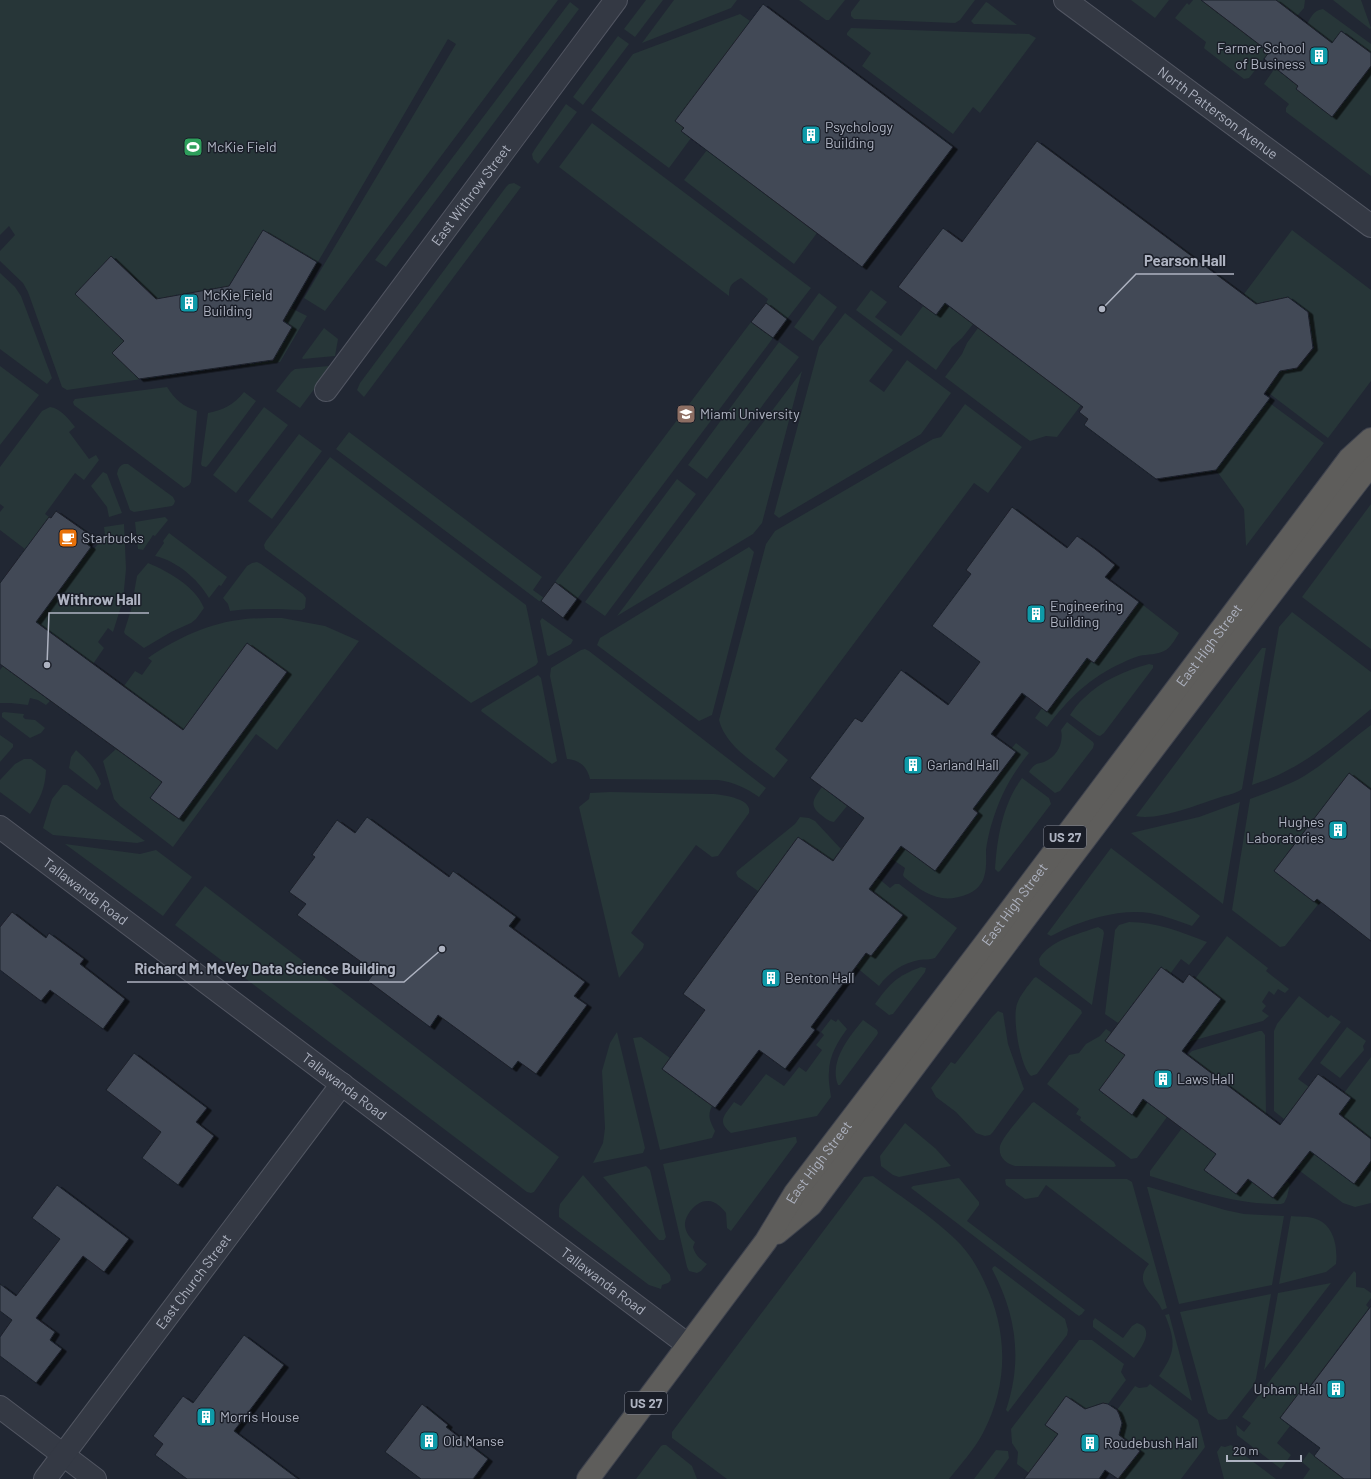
<svg xmlns="http://www.w3.org/2000/svg" width="1371" height="1479" viewBox="0 0 1371 1479" font-family="Barlow,sans-serif">
  <defs>
    <filter id="shadow"><feDropShadow dx="4.5" dy="2.5" stdDeviation="0" flood-color="#0009"/></filter>
  </defs>
  <rect width="100%" height="100%" fill="#212733"/>
  <g fill="#273638">
    <polygon points="0,0 558,0 325,311 304,298 456,44 448,39 291,308 307,316 280,362 250,366 250,363 67,390 62,387 28,292 23,283 0,261 0,251 15,235 9,226 0,235"/>
    <polygon points="646,0 663,0 635,37 624,29"/>
    <polygon points="674,0 737,0 731,8 642,43"/>
    <polygon points="799,0 845,0 829,20 826,20"/>
    <polygon points="860,0 975,0 960,20 955,23 854,19 851,16 851,12"/>
    <polygon points="1131,0 1169,0 1155,18"/>
    <polygon points="1193,0 1201,0 1269,52 1249,78 1244,79 1205,49 1204,48 1206,42 1175,18 1187,3 1189,5"/>
    <polygon points="1276,0 1305,0 1304,8 1297,16"/>
    <polygon points="1333,0 1361,0 1371,28 1370,29"/>
    <polygon points="570,2 579,9 386,267 375,260"/>
    <polygon points="986,2 988,3 1017,25 974,24 971,21 972,20"/>
    <path d="M1323,9L1371,44V53L1342,31L1332,43L1307,24C1311,17 1314,10 1323,9Z"/>
    <polygon points="740,14 750,21 681,131 691,138 669,168 591,110 633,54"/>
    <polygon points="851,28 1029,34 1036,38 980,113 973,107 953,134 862,66 871,53 847,35 847,33"/>
    <polygon points="618,36 629,44 583,105 573,97"/>
    <polygon points="1371,66 1371,176 1286,112 1286,108 1289,104 1264,84 1275,68 1298,86 1296,89"/>
    <polygon points="566,104 577,112 538,164 533,159 532,154 535,149"/>
    <path d="M592,123L811,288L787,319L766,303L768,299L741,278C732,283 729,285 729,296L559,167Z"/>
    <polygon points="707,150 817,233 794,264 684,180"/>
    <polygon points="514,183 521,187 364,397 357,390 360,383 506,187 509,184"/>
    <polygon points="1292,230 1371,290 1371,381 1328,438 1266,391 1270,373 1297,368 1312,348 1308,312 1288,297 1260,303 1253,312 1246,307 1251,300 1244,294"/>
    <polygon points="0,273 15,287 21,296 52,378 47,384 0,349"/>
    <polygon points="871,290 887,302 875,317 901,336 923,306 936,315 945,303 973,324 962,338 952,347 936,370 856,310"/>
    <polygon points="819,293 837,307 813,341 794,327"/>
    <polygon points="845,313 893,350 869,381 884,392 907,360 951,393 921,434 779,518 774,514 819,347"/>
    <polygon points="751,322 773,338 577,599 555,582"/>
    <polygon points="324,328 338,339 335,356 303,359 302,358"/>
    <polygon points="978,328 1069,396 1084,401 1057,437 1046,436 1030,441 945,377 962,354 967,343"/>
    <polygon points="779,342 799,357 707,479 688,465"/>
    <polygon points="0,366 39,395 0,445"/>
    <polygon points="329,366 330,368 300,408 276,391 291,372 295,369"/>
    <polygon points="802,371 762,523 753,534 617,616"/>
    <path d="M167,387C175,400 183,406 197,411L191,482L189,485L184,488L74,405L73,402L75,399Z"/>
    <path d="M244,392L256,401L209,464L206,467L202,466L201,464L208,413C223,410 234,405 244,392Z"/>
    <polygon points="1267,401 1324,443 1246,546 1244,509 1216,470"/>
    <path d="M965,404L1022,447L988,493L974,483L775,749L788,760L774,778C754,762 726,747 719,720L766,544L775,531L933,439L941,437Z"/>
    <path d="M50,407C60,408 69,419 75,427L69,432L89,459L96,455L99,460L84,480L75,473L45,514L49,517L25,549L0,530V512L4,507L0,504V467L42,411Z"/>
    <polygon points="264,407 288,425 236,493 213,475"/>
    <polygon points="349,432 542,577 533,590 544,598 541,601 539,601 336,449"/>
    <polygon points="299,434 322,451 272,519 248,501"/>
    <polygon points="330,457 526,605 538,662 536,665 471,703 265,549 264,545 266,541"/>
    <path d="M124,464H128L173,497L175,501L174,504L172,506L134,512L130,510L117,474C118,469 119,466 124,464Z"/>
    <polygon points="103,472 107,474 122,513 109,517 107,507 91,486"/>
    <polygon points="677,479 696,494 605,616 585,602"/>
    <polygon points="1371,504 1371,649 1302,597"/>
    <polygon points="165,517 168,520 155,536 153,535 143,550 138,549 135,522"/>
    <polygon points="124,524 126,569 123,600 113,632 108,628 98,642 104,648 93,664 36,622 91,547 94,549 105,535 104,527"/>
    <path d="M169,533L227,577L221,586L219,585L209,598C198,579 177,561 155,556L164,543L163,541Z"/>
    <polygon points="749,547 754,552 712,715 699,721 597,645 600,638"/>
    <path d="M257,562L261,564L303,594L306,598L305,608L302,610C277,609 254,608 230,611L228,604L223,598L247,566L252,563Z"/>
    <path d="M148,563C169,572 195,586 204,608L196,619L191,623L171,632L144,648L125,634L124,632L131,610L137,576Z"/>
    <path d="M1139,602L1179,633C1176,638 1171,647 1166,650C1158,655 1148,654 1139,656C1133,658 1127,660 1122,663C1089,678 1069,698 1047,727L1035,718L1042,708L1047,712L1087,658L1094,663Z"/>
    <path d="M1292,612L1371,672V709C1344,731 1318,755 1286,771C1276,777 1263,781 1252,785L1279,627Z"/>
    <path d="M282,618L325,626L359,641L277,750L256,734L173,847L120,806L114,799L103,761L116,749L162,782L150,798L179,819L287,672L247,643L183,730L124,686L135,671L142,675L152,661L148,658C177,638 209,623 245,619C257,618 270,618 282,618Z"/>
    <polygon points="542,618 573,640 571,644 549,656 547,655 540,621"/>
    <path d="M1262,648H1266L1242,789C1236,794 1226,795 1218,798C1197,805 1157,821 1136,816Z"/>
    <path d="M585,649L589,651L766,788L759,797C746,788 734,782 718,780L590,779C587,766 579,760 567,759L550,676L551,668L581,650Z"/>
    <path d="M1149,664L1153,665V668L1104,733L1100,736L1097,735L1070,715C1074,709 1078,703 1084,698C1101,681 1126,670 1149,664Z"/>
    <polygon points="3,666 50,701 46,705 38,700 30,698 28,705 11,703 0,703 0,670"/>
    <polygon points="538,675 541,678 557,761 552,764 481,711 482,709"/>
    <polygon points="4,712 24,714 23,717 25,719 35,720 45,728 41,733 30,738 2,717 2,713"/>
    <path d="M1067,722L1093,742L1094,744L1093,748L1060,791L1055,793L1029,772C1030,770 1033,766 1035,765C1037,763 1041,763 1044,762C1057,757 1064,743 1061,730Z"/>
    <path d="M1371,725V790L1349,773L1274,871L1314,902L1317,899L1320,902L1285,946L1280,947L1232,910L1250,799C1266,793 1283,787 1299,779C1324,765 1348,742 1371,725Z"/>
    <polygon points="0,735 13,744 13,747 0,762"/>
    <path d="M1016,743L1029,753C1010,777 1000,796 991,826C989,833 987,842 986,850C986,859 987,868 984,877C982,885 975,891 968,894C941,905 925,894 904,877L903,875L905,868L892,859L902,846L935,871L978,813L973,809L1016,753L1011,749Z"/>
    <path d="M76,750C88,761 96,769 101,784L97,790L69,768L71,757Z"/>
    <path d="M24,759H31L46,770C45,789 40,799 30,814L0,792V780L15,764Z"/>
    <path d="M1022,778L1049,798L1051,804L1000,871L998,872L995,869C997,837 1003,804 1022,778Z"/>
    <polygon points="63,785 67,785 145,841 137,843 53,835 43,828 52,799"/>
    <path d="M822,787L847,806L834,822C828,821 825,818 820,814C808,804 815,797 822,787Z"/>
    <path d="M610,792L714,794C724,795 753,799 749,813L718,856L712,857L696,845L631,933L644,944L643,948L619,978L579,807L589,799L590,793Z"/>
    <polygon points="1240,802 1223,904 1131,833 1199,817"/>
    <polygon points="800,817 809,818 815,821 841,849 832,861 798,837 758,891 738,877 736,873 737,871 795,824"/>
    <polygon points="65,844 140,854 156,850 192,877 163,916"/>
    <path d="M1111,848L1200,916L1192,926C1178,921 1165,916 1150,913C1122,909 1090,918 1065,929C1060,931 1056,934 1051,936L1047,934Z"/>
    <path d="M878,878L890,888L895,884H899L957,928L935,958C930,960 925,959 919,960C903,963 888,973 879,986L856,967L867,953L871,956L902,915L869,889Z"/>
    <polygon points="205,886 559,1157 534,1192 531,1193 527,1192 175,925"/>
    <path d="M1129,922C1157,922 1181,932 1207,942L1189,965L1181,959L1170,974L1118,1023L1105,1014L1115,930L1119,925Z"/>
    <path d="M1098,927L1103,930L1104,933L1092,1005L1040,965L1039,959C1050,940 1079,934 1098,927Z"/>
    <polygon points="1227,936 1268,968 1266,971 1289,989 1285,993 1278,989 1274,995 1269,991 1262,1002 1266,1006 1262,1011 1269,1016 1263,1021 1188,1042 1221,999 1195,979"/>
    <path d="M921,967L926,968L925,972L893,1014L889,1015L875,1004C890,983 897,976 921,967Z"/>
    <path d="M1036,977L1081,1010L1082,1013L1037,1074L1031,1076C1020,1066 1012,1018 1017,1004C1020,995 1028,986 1034,978Z"/>
    <polygon points="1299,996 1328,1018 1331,1015 1341,1022 1298,1079 1309,1087 1284,1119 1274,1111 1274,1031 1277,1024"/>
    <polygon points="998,1011 1003,1013 1008,1044 1024,1089 993,1132 990,1135 985,1136 976,1133 956,1112 936,1097 931,1088 951,1062 955,1064 992,1017"/>
    <path d="M831,1019L836,1022L838,1019L847,1029C838,1041 829,1056 829,1072C828,1080 830,1089 831,1097L817,1116L731,1133C716,1121 725,1115 734,1102L741,1106L766,1074L784,1086L799,1067L806,1072L822,1050L816,1045L824,1035L821,1032Z"/>
    <path d="M863,1020L877,1030L878,1033L877,1035L840,1085H838C829,1061 849,1037 863,1020Z"/>
    <polygon points="1347,1027 1366,1041 1363,1046 1364,1050 1340,1078 1320,1063"/>
    <polygon points="1106,1029 1112,1033 1106,1041 1125,1055 1132,1114 1143,1099 1167,1117 1137,1158 1131,1159 1080,1120 1081,1117 1076,1114 1079,1109 1047,1084 1069,1055 1079,1053 1086,1044 1100,1036"/>
    <polygon points="1259,1031 1262,1031 1265,1035 1266,1114 1188,1055 1192,1051"/>
    <polygon points="617,1032 645,1148 643,1153 593,1163 603,1143 605,1128 602,1071 610,1043"/>
    <path d="M641,1037L670,1058L662,1069L712,1106C707,1116 710,1121 715,1131L712,1138L660,1150L633,1038Z"/>
    <polygon points="1371,1057 1371,1139 1339,1114 1344,1093"/>
    <path d="M1034,1102L1114,1162L1116,1166L1114,1167L1015,1166C1006,1164 998,1157 1000,1146C1003,1136 1025,1112 1032,1103Z"/>
    <polygon points="905,1123 936,1149 951,1166 899,1177 893,1175 881,1166 880,1156"/>
    <path d="M1182,1128L1216,1154L1204,1170L1236,1194L1248,1179L1273,1198L1287,1181L1290,1184L1287,1197L1284,1203L1281,1204C1235,1205 1193,1189 1150,1176V1171Z"/>
    <path d="M794,1137H796L797,1142L731,1231L727,1228L726,1213C722,1208 716,1201 708,1201C697,1200 684,1215 685,1226C686,1233 690,1238 695,1242L693,1247C695,1255 700,1259 707,1264L701,1271L697,1273L689,1271L687,1267L663,1164Z"/>
    <polygon points="1310,1151 1354,1184 1371,1161 1371,1203 1355,1207 1343,1203 1296,1168"/>
    <polygon points="646,1166 650,1170 666,1237 664,1240 659,1240 603,1177"/>
    <polygon points="583,1175 670,1275 671,1280 668,1283 662,1285 661,1289 649,1285 559,1217 559,1209 560,1204"/>
    <path d="M873,1176C901,1197 938,1220 961,1245C971,1256 978,1268 984,1281C1008,1331 1009,1383 983,1433C974,1450 961,1464 949,1479H727L672,1438V1432L864,1177Z"/>
    <polygon points="959,1178 979,1202 979,1205 967,1221 1085,1310 1082,1314 1079,1316 1076,1314 911,1188 913,1186"/>
    <path d="M1006,1179H1127L1132,1182L1167,1308L1162,1310C1157,1297 1138,1287 1144,1272C1145,1269 1147,1266 1149,1264L1046,1185L1038,1197L1025,1199L1006,1185L1005,1180Z"/>
    <polygon points="1147,1187 1149,1187 1225,1210 1244,1214 1284,1216 1272,1285 1179,1304"/>
    <path d="M1291,1216C1298,1217 1307,1216 1313,1218C1334,1223 1338,1247 1336,1264L1326,1272L1279,1284Z"/>
    <path d="M995,1266L1065,1319L1068,1330L1067,1335L1008,1412L1006,1410C1023,1360 1016,1314 992,1269L993,1267Z"/>
    <polygon points="1354,1271 1356,1273 1356,1287 1364,1288 1371,1293 1371,1298 1366,1305 1369,1308 1309,1387 1305,1385 1280,1418 1290,1426 1277,1443 1291,1455 1281,1469 1237,1435 1236,1425 1244,1432 1251,1423 1242,1417"/>
    <polygon points="1331,1283 1264,1370 1278,1293"/>
    <polygon points="1271,1294 1256,1379 1253,1386 1227,1419 1218,1420 1208,1413 1180,1312"/>
    <path d="M1169,1314L1192,1401L1159,1376C1176,1352 1176,1342 1165,1315Z"/>
    <path d="M1095,1318L1123,1338L1132,1326L1137,1323C1156,1329 1141,1348 1134,1358L1093,1327V1321Z"/>
    <path d="M1079,1340H1092L1124,1364L1121,1372L1126,1380L1108,1404C1099,1402 1093,1405 1088,1412L1066,1396L1045,1425L1058,1434L1029,1473L1017,1464L1018,1452L1012,1443L1011,1429Z"/>
    <path d="M1150,1384L1198,1420L1205,1447L1181,1479H1118L1140,1451L1117,1434C1121,1424 1123,1419 1117,1410L1135,1386L1139,1388L1147,1387Z"/>
    <polygon points="663,1445 666,1445 692,1466 697,1479 636,1479 661,1446"/>
    <polygon points="1231,1445 1276,1479 1224,1479 1217,1452 1221,1446 1225,1447"/>
    <polygon points="996,1450 1008,1451 1009,1458 994,1479 974,1479"/>
    <polygon points="1309,1452 1344,1479 1303,1479 1310,1469 1302,1462"/>
  </g>
  <g fill="#434957" stroke="#1c202a" filter="url(#shadow)">
    <polygon points="1201,0 1276,0 1332,43 1341,31 1371,53 1371,66 1332,117 1296,89 1298,86 1264,59 1269,52"/>
    <polygon points="763,4 953,147 862,267 681,131 684,128 675,121"/>
    <polygon points="1037,141 1256,304 1288,297 1308,312 1313,348 1297,368 1280,371 1264,394 1270,398 1216,470 1156,479 1084,425 1088,419 1079,412 1083,407 945,303 936,315 898,287 943,228 962,242"/>
    <polygon points="263,230 317,262 283,321 292,327 273,360 139,379 112,353 124,341 75,294 111,256 156,299 229,286"/>
    <polygon points="766,303 787,319 773,338 751,322"/>
    <polygon points="1012,507 1067,548 1077,536 1095,549 1115,565 1105,577 1139,602 1094,663 1087,658 1047,712 1022,693 991,734 1016,752 973,809 978,813 935,871 901,846 869,889 903,915 871,956 866,953 811,1027 815,1030 785,1069 759,1050 715,1108 662,1069 705,1010 683,994 798,837 833,861 864,818 810,778 855,718 862,722 901,670 948,705 980,662 932,626 971,574 966,570"/>
    <polygon points="56,511 93,537 87,544 91,547 36,622 183,730 247,643 287,672 179,819 150,798 162,782 0,664 0,583 49,517 51,518"/>
    <polygon points="555,582 577,599 563,618 541,601"/>
    <polygon points="1349,773 1371,790 1371,941 1317,899 1314,902 1274,871"/>
    <polygon points="367,817 449,877 453,871 516,917 509,926 585,982 574,996 587,1005 536,1074 518,1061 512,1069 438,1015 430,1027 368,981 375,972 297,915 306,904 289,892 315,857 312,855 337,820 355,833"/>
    <polygon points="12,912 46,938 49,933 84,959 80,964 125,999 103,1029 50,990 41,1001 0,970 0,927"/>
    <polygon points="1161,967 1183,983 1189,974 1221,999 1182,1051 1280,1125 1318,1074 1351,1098 1339,1114 1371,1139 1371,1161 1354,1184 1310,1151 1273,1198 1248,1179 1236,1194 1204,1170 1216,1154 1143,1099 1132,1115 1099,1090 1125,1055 1105,1041"/>
    <polygon points="134,1053 207,1108 196,1122 214,1136 178,1185 142,1158 161,1132 106,1090"/>
    <polygon points="57,1185 129,1239 104,1272 83,1256 36,1318 55,1332 50,1340 62,1349 36,1383 0,1356 0,1337 12,1320 0,1311 0,1284 16,1296 60,1239 32,1218"/>
    <polygon points="1371,1306 1371,1479 1344,1479 1314,1456 1320,1448 1280,1418 1305,1385 1309,1388"/>
    <polygon points="244,1335 284,1365 234,1431 298,1479 187,1479 155,1455 163,1444 153,1436 183,1396 193,1403"/>
    <polygon points="1066,1396 1085,1409 1103,1403 1108,1404 1117,1410 1119,1414 1122,1423 1119,1435 1140,1451 1118,1479 1105,1470 1099,1479 1024,1479 1058,1434 1045,1425"/>
    <polygon points="422,1404 448,1425 446,1427 488,1459 473,1479 421,1479 385,1452"/>
  </g>
  <g fill="none" stroke-linecap="round" stroke-linejoin="round">
    <g stroke="#525662" stroke-width="24">
      <g id="minor">
        <path id="s1" d="M1065,0L1371,226"/>
        <path id="s2" d="M326,390L616,0"/>
        <polyline points="0,1407 95,1479"/>
        <path id="s3" d="M45,1479L342,1084"/>
      </g>
    </g>
    <g stroke="#525662" stroke-width="24">
      <g id="tertiary">
        <path id="s4" d="M0,827L688,1345"/>
      </g>
    </g>
    <g stroke="#3f434e" stroke-width="24">
      <g id="trunk">
        <path d="M777,1233L811,1205C994,959 1178,714 1365,472L1371,459"/>
        <path id="s5" d="M588,1479L766,1241L795,1193L987,941L1349,459L1371,439"/>
      </g>
    </g>
    <use href="#minor" stroke="#343944" stroke-width="22"/>
    <use href="#tertiary" stroke="#343944" stroke-width="22"/>
    <use href="#trunk" stroke="#5e5d5b" stroke-width="22"/>
  </g>
  <defs>
    <g id="building-square" transform="scale(1)"><rect x="-9" y="-9" width="18" height="18" rx="4" fill="#0f9aa8" stroke="#1a1e28"/><path d="M-4-6H4V6H1V3H-1V6H-4ZM-2.5-4.3h1.7v1.8h-1.7ZM.8-4.3h1.7v1.8H.8ZM-2.5-1h1.7V.8h-1.7ZM.8-1h1.7V.8H.8Z" fill="#fff"/></g>
    <g id="stadium-square" transform="scale(1)"><rect x="-9" y="-9" width="18" height="18" rx="4" fill="#2e9e5b" stroke="#1a1e28"/><path d="M0-5a6.5 5 0 1 0 0 10a6.5 5 0 1 0 0-10ZM-3.5-1.8h7v3.6h-7Z" fill="#fff"/></g>
    <g id="university-square" transform="scale(1)"><rect x="-9" y="-9" width="18" height="18" rx="4" fill="#8d6e63" stroke="#1a1e28"/><path d="M0-5L7-2L0 1L-7-2ZM-4 1L0 2.5L4 1V4Q0 6-4 4Z" fill="#fff"/></g>
    <g id="cafe-square" transform="scale(1)"><rect x="-9" y="-9" width="18" height="18" rx="4" fill="#e8710a" stroke="#1a1e28"/><path d="M-5.5-4.5H6V0H3Q3 3.5 0 3.5H-2.5Q-5.5 3.5-5.5 0ZM3-3.2v2h1.7v-2ZM-6 4.5H4V6H-6Z" fill="#fff"/></g>
  </defs>
  <g fill-rule="evenodd">
    <use href="#building-square" x="1319" y="56"/>
    <use href="#building-square" x="811" y="135"/>
    <use href="#stadium-square" x="193" y="147"/>
    <use href="#building-square" x="189" y="303"/>
    <use href="#university-square" x="686" y="414"/>
    <use href="#cafe-square" x="68" y="538"/>
    <use href="#building-square" x="1036" y="614"/>
    <use href="#building-square" x="913" y="765"/>
    <use href="#building-square" x="1338" y="830"/>
    <use href="#building-square" x="771" y="978"/>
    <use href="#building-square" x="1163" y="1079"/>
    <use href="#building-square" x="1336" y="1389"/>
    <use href="#building-square" x="206" y="1417"/>
    <use href="#building-square" x="429" y="1441"/>
    <use href="#building-square" x="1090" y="1443"/>
  </g>
  <g text-anchor="middle" stroke-width="3" stroke-linejoin="round" paint-order="stroke">
    <g fill="#1a1e28" stroke="#828693" stroke-width="1">
      <rect x="1044" y="826" width="42" height="22" rx="3"/>
      <rect x="625" y="1392" width="42" height="22" rx="3"/>
    </g>
    <g font-size="13" font-weight="bold" fill="#aeb3c1">
      <text x="1065" y="842">US 27</text>
      <text x="646" y="1408">US 27</text>
    </g>
    <g font-size="14" fill="#aeb3c1" stroke="#1a1e28" text-anchor="start">
      <text x="1305" y="53" text-anchor="end">Farmer School<tspan x="1305" dy="16">of Business</tspan></text>
      <text x="825" y="132">Psychology<tspan x="825" dy="16">Building</tspan></text>
      <text x="207" y="152">McKie Field</text>
      <text x="203" y="300">McKie Field<tspan x="203" dy="16">Building</tspan></text>
      <text x="700" y="419">Miami University</text>
      <text x="82" y="543">Starbucks</text>
      <text x="1050" y="611">Engineering<tspan x="1050" dy="16">Building</tspan></text>
      <text x="927" y="770">Garland Hall</text>
      <text x="1324" y="827" text-anchor="end">Hughes<tspan x="1324" dy="16">Laboratories</tspan></text>
      <text x="785" y="983">Benton Hall</text>
      <text x="1177" y="1084">Laws Hall</text>
      <text x="1322" y="1394" text-anchor="end">Upham Hall</text>
      <text x="220" y="1422">Morris House</text>
      <text x="443" y="1446">Old Manse</text>
      <text x="1104" y="1448">Roudebush Hall</text>
    </g>
    <g font-size="14" fill="#aeb3c1" stroke="#1a1e28">
      <text dy="5" stroke="none"><textPath href="#s1" startOffset="190">North Patterson Avenue</textPath></text>
      <text dy="5" stroke="none"><textPath href="#s2" startOffset="243">East Withrow Street</textPath></text>
      <text dy="5" stroke="none"><textPath href="#s5" startOffset="1040">East High Street</textPath></text>
      <text dy="5" stroke="none"><textPath href="#s4" startOffset="107">Tallawanda Road</textPath></text>
      <text dy="5" stroke="none"><textPath href="#s5" startOffset="716">East High Street</textPath></text>
      <text dy="5" stroke="none"><textPath href="#s4" startOffset="431">Tallawanda Road</textPath></text>
      <text dy="5" stroke="none"><textPath href="#s5" startOffset="392">East High Street</textPath></text>
      <text dy="5" stroke="none"><textPath href="#s4" startOffset="755">Tallawanda Road</textPath></text>
      <text dy="5" stroke="none"><textPath href="#s3" startOffset="247">East Church Street</textPath></text>
    </g>
  </g>
  <path fill="none" stroke="#aeb3c1" stroke-width="1.5" d="M1102 309L1136 274H1234M47 665L49 613H149M442 949L404 982H127"/>
  <g fill="#aeb3c1" stroke="#1a1e28" stroke-width="1.5">
    <circle cx="1102" cy="309" r="4"/>
    <circle cx="47" cy="665" r="4"/>
    <circle cx="442" cy="949" r="4"/>
  </g>
  <g font-size="15" text-anchor="middle" font-weight="bold" fill="#aeb3c1" stroke="#1a1e28" stroke-width="3" stroke-linejoin="round" paint-order="stroke">
    <text x="1185" y="266">Pearson Hall</text>
    <text x="99" y="605">Withrow Hall</text>
    <text x="265" y="974">Richard M. McVey Data Science Building</text>
  </g>
  <path d="M1227 1455v6h74v-6" fill="none" stroke="#aeb3c1" stroke-width="2"/>
  <text x="1233" y="1455" font-size="12" fill="#aeb3c1" stroke="#1a1e28" stroke-width="3" paint-order="stroke">20 m</text>
</svg>
